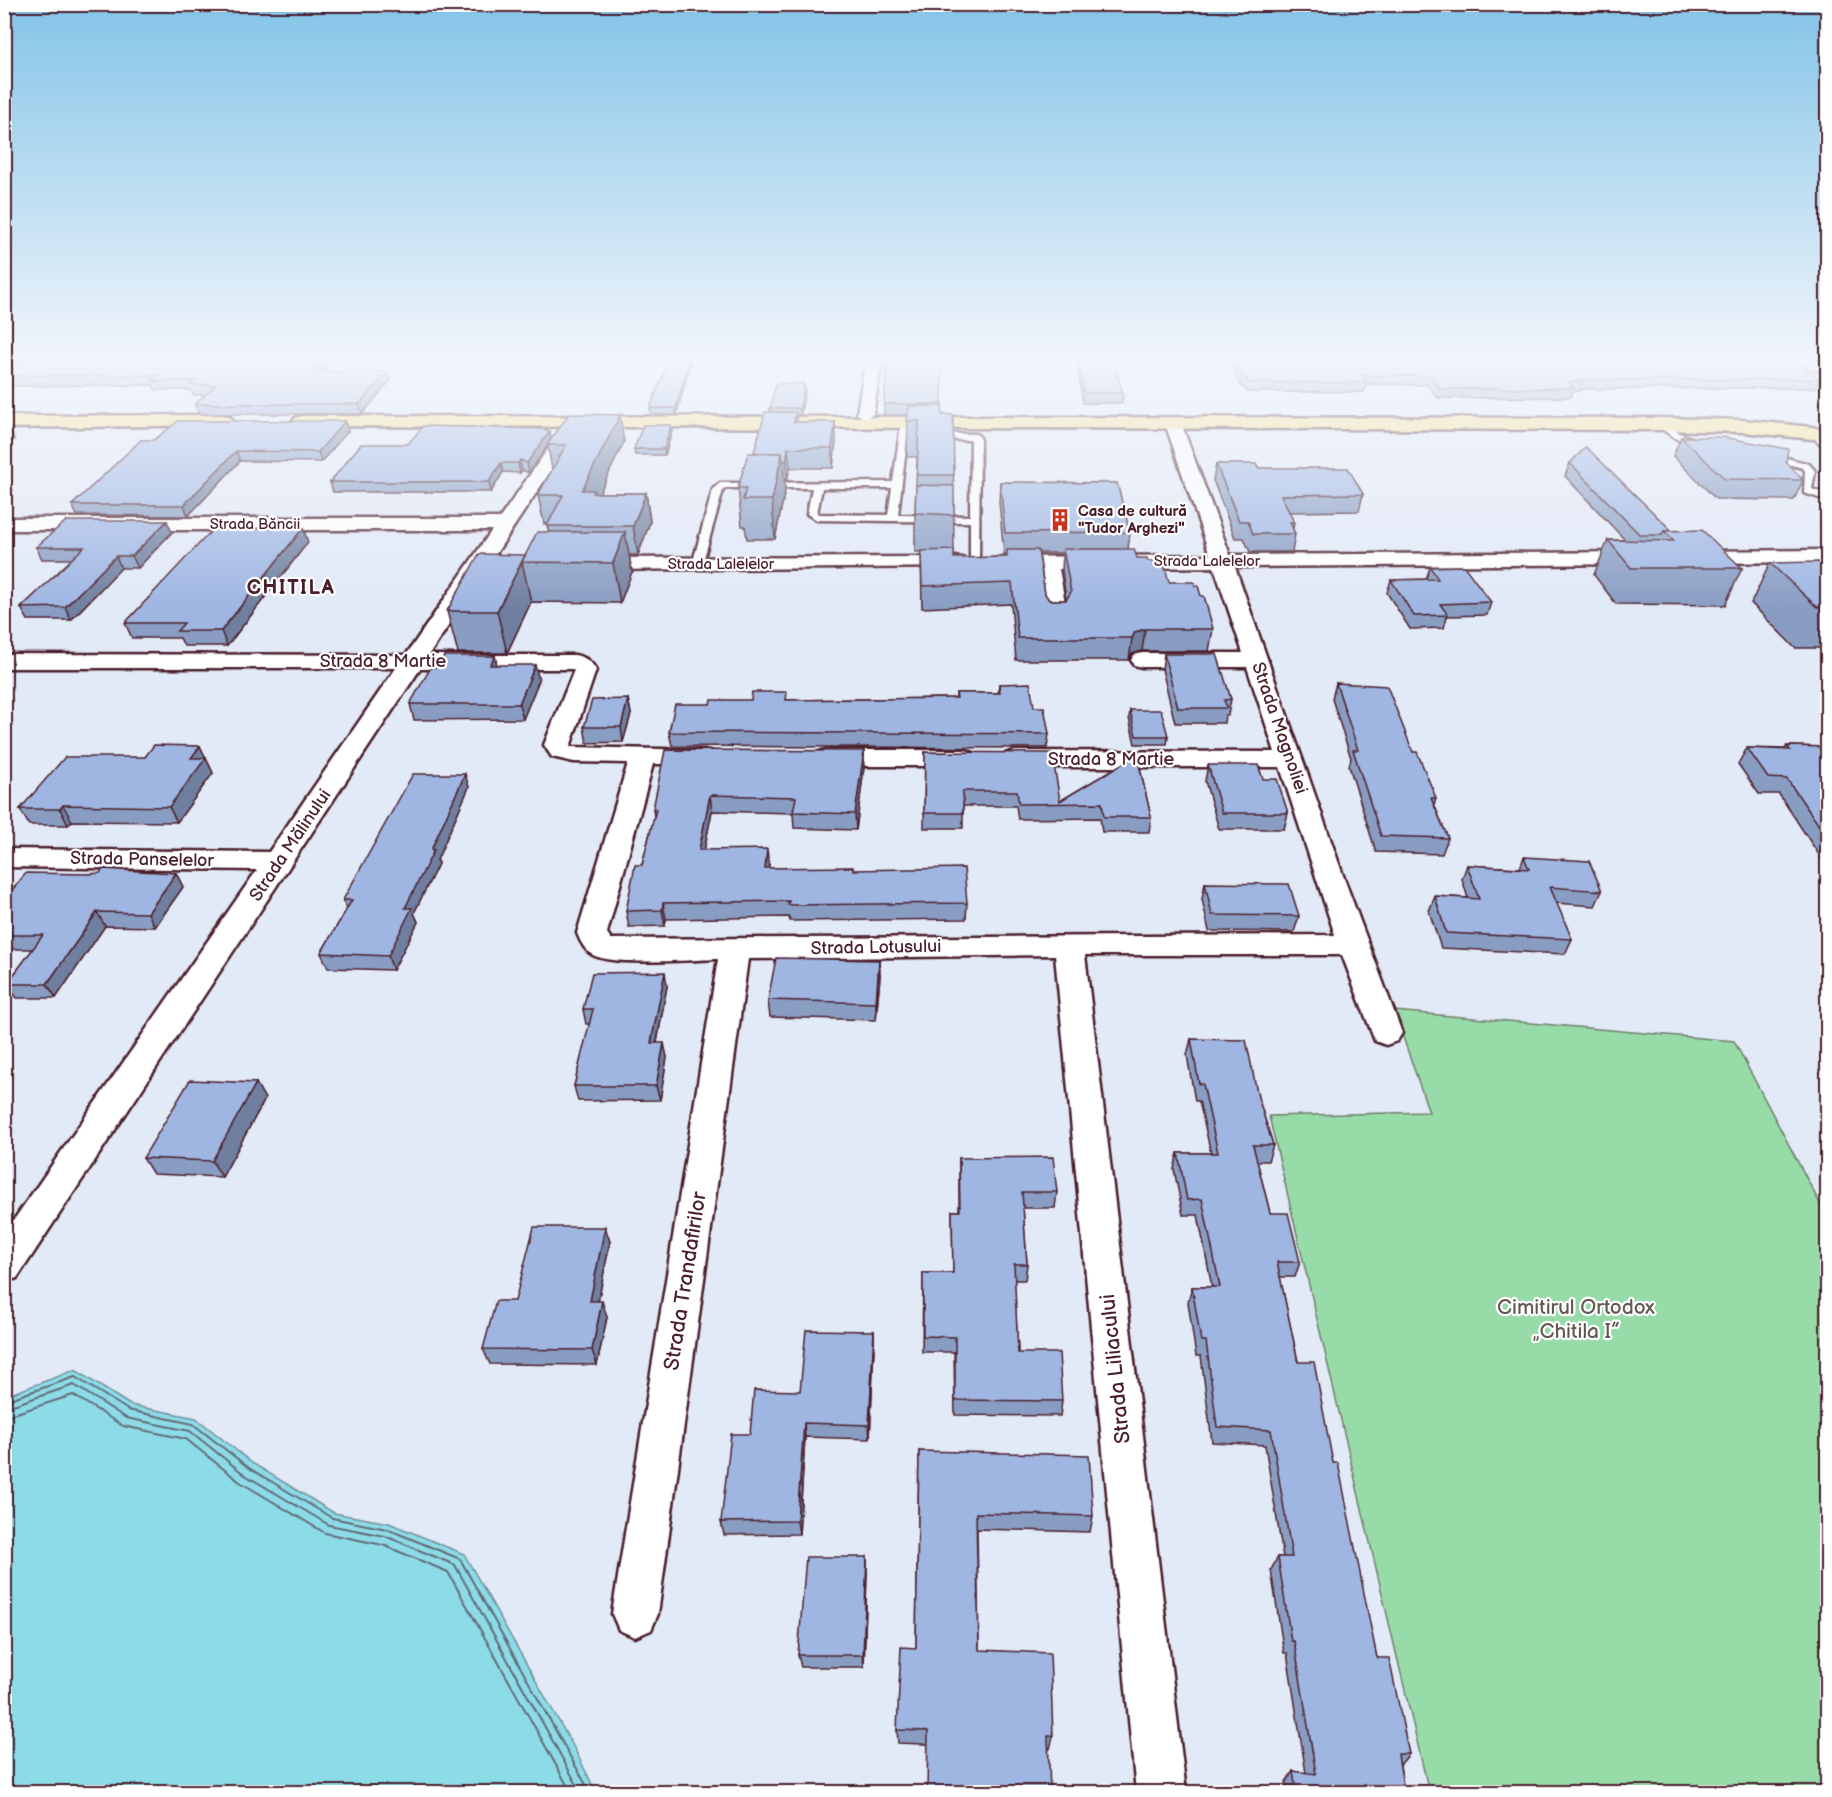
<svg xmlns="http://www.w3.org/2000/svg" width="1832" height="1797" viewBox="0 0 1832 1797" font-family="'Balsamiq Sans',sans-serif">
  <rect width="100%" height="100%" fill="#e2e9f7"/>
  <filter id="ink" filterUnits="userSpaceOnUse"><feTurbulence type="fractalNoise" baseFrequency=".0167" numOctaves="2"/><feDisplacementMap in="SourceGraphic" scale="12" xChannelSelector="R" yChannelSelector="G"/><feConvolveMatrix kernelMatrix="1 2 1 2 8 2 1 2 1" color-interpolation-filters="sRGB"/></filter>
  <g filter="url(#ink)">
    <polygon fill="#97dca8" stroke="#707e6a" stroke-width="1.5" points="1394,1011 1734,1041 1827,1217 1827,1792 1429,1792 1269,1116 1429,1112"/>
    <polygon fill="#8cdce8" stroke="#72909c" stroke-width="1.5" points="75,1370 130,1405 196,1418 252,1463 334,1513 389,1523 464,1554 573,1746 596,1792 5,1792 5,1396"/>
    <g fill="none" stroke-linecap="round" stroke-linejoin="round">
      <g stroke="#646b77" stroke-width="2">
        <polyline points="4,1401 75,1377 128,1410 193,1424 249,1468 332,1518 387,1529 460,1559 590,1792"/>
        <polyline points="4,1408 74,1385 126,1418 190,1431 245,1475 329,1525 385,1536 455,1565 581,1792"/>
        <polyline points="4,1417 73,1395 123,1426 186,1439 240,1482 325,1533 383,1545 448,1572 571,1792"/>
      </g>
      <g stroke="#4a1f2b" stroke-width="5">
        <g id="service">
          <polygon points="1657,422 1663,422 1683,435 1705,443 1700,446 1677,439 1657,426"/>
          <path d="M901,424H907L908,433L976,434L980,437L979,565L975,566L970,563V522L817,520L807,514L812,488H725L723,490L702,565L697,568L692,565L713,489L720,483L893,482ZM907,439L971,440L970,516L898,515ZM822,488H892L888,515L819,514L817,513Z"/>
          <polygon points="1768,453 1809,464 1815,471 1812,489 1828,495 1828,501 1804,493 1805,471 1803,468 1765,458 1763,456"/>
        </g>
      </g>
      <g stroke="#4a1f2b" stroke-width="5">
        <g id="minor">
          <polygon points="866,358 882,358 873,414 865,419 857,414"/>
          <polygon points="1782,358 1805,358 1828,364 1828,373 1785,361"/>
          <path d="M1173,418L1181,423L1230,555L1639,552L1646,554L1649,558L1646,562L1639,564L1235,567L1345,881L1402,1033L1397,1041L1386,1045L1375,1041L1342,955H1085L1186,1792H1136L1055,955L748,959L658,1614L651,1630L635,1637L619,1630L612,1614L718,959C691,960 614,966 593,955C585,951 580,941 577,933L628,763L574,762L552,757L544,745L574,670L572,669H420L17,1278L4,1282V1234L257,870L4,867V849L269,852L396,668H4V654L406,655L492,530H4V518H500L565,424H577L579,428L429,655H575C586,658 590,660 596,670L570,747L704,750L713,752L716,757L713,762L704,764H653L607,933L611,939L1335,935L1280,767H1014L1005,764L1001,759L1005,754L1014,751L1275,752L1247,667H1142L1134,665L1131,660L1134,655L1142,653H1243L1214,567L1059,569L1067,614L1064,619L1056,620L1048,619L1045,614L1039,569L995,567L992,563L995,559L1002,557L1210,555L1165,423Z"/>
          <polygon points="1828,550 1828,562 1692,563 1685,561 1682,557 1685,553 1692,551"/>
          <polygon points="958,557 965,559 968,563 965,567 591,570 584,568 581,564 584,560 591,558"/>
          <polygon points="825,750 965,750 974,753 978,758 974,763 965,766 825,766 816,763 812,758 816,753"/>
        </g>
      </g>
      <g stroke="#4a1f2b" stroke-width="5">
        <polygon id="secondary" points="1820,429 1828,431 1828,446 1821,444 1810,435 1813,431"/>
      </g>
      <g stroke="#4a1f2b" stroke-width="5">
        <g id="primary">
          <polygon points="223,415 230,417 233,421 230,425 4,428 4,416"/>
          <polygon points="302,416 1660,418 1743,420 1812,427 1819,429 1822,433 1819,437 1812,439 1743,432 1660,430 295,426 292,422 295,418"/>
        </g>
      </g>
      <use href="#service" fill="#fff" fill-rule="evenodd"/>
      <use href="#minor" fill="#fff" fill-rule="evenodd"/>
      <use href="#secondary" fill="#fff" fill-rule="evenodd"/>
      <use href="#primary" fill="#fce080" fill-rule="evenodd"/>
    </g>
    <g fill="#899dc3" stroke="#4a1f2b" stroke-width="1.5" fill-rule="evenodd">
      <polygon points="4,358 338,358 323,371 390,381 362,414 199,414 195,404 206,395 193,395 191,390 155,390 153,385 8,386 4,376 12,370 4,370"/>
      <polygon points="1013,358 1112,358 1123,393 1122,403 1083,403 1076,360 1013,359"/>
      <polygon points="1228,358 1790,358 1820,379 1816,388 1581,389 1580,391 1573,391 1571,397 1438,398 1427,385 1366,384 1364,392 1247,392 1244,387 1241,387"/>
      <polygon points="691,363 676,415 651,415 650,408"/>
      <path d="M942,363V415H953L954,558L1006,557V554H1004L999,502L1000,482L1130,532L1128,549L1137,558L1148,561L1169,582L1213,629L1209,651H1142L1132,654L1129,660H1016L1011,604L922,608L921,552H915V513L917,457H907L908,415H884V404ZM1039,553H1063L1062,570L1066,600H1049L1045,594Z"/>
      <polygon points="804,384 805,391 800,415 796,415 797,422 835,422 836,441 833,468 790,468 787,480 784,480 785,490 775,539 747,539 745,526 742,526 738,488 754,453 770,412 770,408"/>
      <polygon points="348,431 321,462 240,461 188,516 77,515 72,505 154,440"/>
      <polygon points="547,431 551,440 624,442 599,493 646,493 650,522 638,555 629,555 632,572 620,603 531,602 507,653 458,653 447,611 525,555 549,532 547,526 548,524 544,524 538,495 552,470 548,446 529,473 522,470 520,473 503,472 491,492 333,492 330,482 408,444"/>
      <polygon points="672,431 665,455 635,455 634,449"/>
      <polygon points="1681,437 1786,462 1803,480 1794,500 1716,499 1673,456"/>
      <polygon points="1570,463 1671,530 1742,568 1725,605 1616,604 1594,575 1608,540 1625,540 1565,476"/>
      <polygon points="1216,464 1258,468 1363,494 1359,511 1289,512 1294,522 1293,529 1295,534 1292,552 1250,552 1244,538 1235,538 1213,480"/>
      <polygon points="172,532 138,568 121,568 71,620 28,620 21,608 72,559 42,559 36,547"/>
      <polygon points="308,542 227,646 184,646 180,638 132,638 125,623"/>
      <polygon points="1770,563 1827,570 1827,648 1795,648 1751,603"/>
      <polygon points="1430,567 1491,602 1487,615 1447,616 1444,628 1410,629 1387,593 1391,580 1426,579"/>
      <polygon points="1164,654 1231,699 1228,715 1225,715 1224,723 1175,723 1162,669"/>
      <polygon points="495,656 497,665 539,680 523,719 414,720 410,704 439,667"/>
      <polygon points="1336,683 1413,752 1436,798 1434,804 1448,838 1442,854 1376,852 1349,766 1351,758 1332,699"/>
      <polygon points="999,684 1034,707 1049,734 1047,748 672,746 669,732 710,704 788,700 956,698 956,693 998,693"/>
      <polygon points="628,699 631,714 623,742 587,743 584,727"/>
      <polygon points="1130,710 1168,736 1167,744 1135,744 1129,718"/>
      <polygon points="200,746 213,773 177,822 72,821 68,825 29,825 20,809 145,757"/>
      <polygon points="1787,746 1827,747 1827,867 1779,794 1759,794 1738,764 1747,748 1785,749"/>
      <polygon points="864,751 864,767 856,830 794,828 793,813 712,811 704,850 769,865 768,868 853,870 967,903 966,919 790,921 789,917 666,919 665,926 629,927 626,911 642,865 654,817 653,809"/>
      <polygon points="925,752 1060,801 1137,755 1151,817 1149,832 1102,832 1100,818 1018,819 1016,806 963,806 963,828 924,828"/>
      <polygon points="1208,765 1288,813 1284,829 1219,829 1205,781"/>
      <polygon points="469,787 437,860 438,864 414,913 418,922 393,970 328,968 321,953 347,909 343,900"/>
      <polygon points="1524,857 1602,891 1595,906 1556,903 1572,939 1565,954 1441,948 1429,911 1435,896 1468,898 1462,879 1467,865 1520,868"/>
      <polygon points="176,873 183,887 155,927 105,926 56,998 17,998 7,984 33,949 4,949 4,900 88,874"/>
      <polygon points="1205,883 1299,916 1294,932 1209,931 1202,899"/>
      <polygon points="879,960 880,976 876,1020 770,1017 768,1000"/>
      <polygon points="667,986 657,1043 667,1057 660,1100 578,1101 574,1086 590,1024 586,1024 583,1009"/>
      <polygon points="1191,1039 1258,1097 1273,1145 1268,1161 1257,1161 1270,1213 1300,1262 1295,1277 1280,1277 1298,1362 1333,1463 1377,1658 1409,1754 1400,1765 1404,1792 1287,1792 1286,1782 1293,1771 1306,1773 1287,1653 1284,1653 1271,1570 1278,1557 1283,1557 1265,1445 1212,1442 1201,1356 1196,1356 1188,1302 1192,1287 1212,1287 1198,1215 1183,1215 1174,1169 1178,1153 1211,1153 1199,1101 1195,1101 1187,1055"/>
      <polygon points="256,1083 265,1099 222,1177 153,1174 143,1158"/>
      <polygon points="1827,1095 1827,1116 1820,1104"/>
      <polygon points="959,1158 1057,1192 1055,1208 1023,1208 1027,1264 1025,1280 1014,1280 1018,1353 1062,1401 1060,1416 955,1415 954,1352 922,1352 923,1273 953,1273 952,1211 959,1211"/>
      <polygon points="605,1227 610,1242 598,1301 607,1317 597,1365 490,1364 483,1349 515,1301"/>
      <polygon points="874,1331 874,1346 870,1439 805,1437 799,1534 724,1535 721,1522 750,1434 800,1391"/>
      <polygon points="919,1451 1093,1516 1090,1532 977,1529 979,1650 1053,1736 1050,1749 898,1743 897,1730 916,1648"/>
      <polygon points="867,1557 867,1571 864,1667 801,1667 798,1655"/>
    </g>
    <g fill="#6f7f9f" stroke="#4a1f2b" stroke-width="1.5">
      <polygon points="325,358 338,358 314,380 311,371"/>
      <polygon points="690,358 691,363 676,415 676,408"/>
      <polygon points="388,372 390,381 362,414 359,404"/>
      <polygon points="804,384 805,391 800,415 800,408"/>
      <polygon points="620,415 624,442 596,500 582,490"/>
      <polygon points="345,421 348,431 321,462 318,452"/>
      <polygon points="835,422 836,441 833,468 832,448"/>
      <polygon points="671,425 672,431 665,455 664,449"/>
      <polygon points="8,426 15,440 4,447 4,429"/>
      <polygon points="547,429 548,434 550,431 551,441 529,473 527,463"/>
      <polygon points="788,448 790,468 787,480 786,461"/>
      <polygon points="236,451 240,461 188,516 184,505"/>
      <polygon points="782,453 785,490 775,539 772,500"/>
      <polygon points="520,460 522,470 520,473 518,463"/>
      <polygon points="501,463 503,472 491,492 489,482"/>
      <polygon points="646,493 650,522 638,555 633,526"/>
      <polygon points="167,521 172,532 138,568 132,556"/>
      <polygon points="303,528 308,542 227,646 221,631"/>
      <polygon points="625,532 632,572 620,603 613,563"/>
      <polygon points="116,556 121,568 71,620 65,607"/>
      <polygon points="522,562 531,602 507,653 497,611"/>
      <polygon points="1145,629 1142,651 1132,654 1129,660 1132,638 1135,632"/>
      <polygon points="495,656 498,671 490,665"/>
      <polygon points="535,665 539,680 523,719 519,704"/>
      <polygon points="628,699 631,714 623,742 621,727"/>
      <polygon points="200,746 213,773 177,822 169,807 191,758"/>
      <polygon points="864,751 864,767 856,830 855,814"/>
      <polygon points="465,774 469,787 437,860 438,864 414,913 418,922 393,970 388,956 405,908"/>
      <polygon points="710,795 712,811 701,866 699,850"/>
      <polygon points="63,805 72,821 68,825 60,809"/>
      <polygon points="767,849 769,865 767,884 765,868"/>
      <polygon points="176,873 183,887 155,927 148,913"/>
      <polygon points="663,903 666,919 665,926 662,910"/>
      <polygon points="97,912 105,926 56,998 47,984"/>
      <polygon points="879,960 880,976 876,1020 876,1003"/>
      <polygon points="665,972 667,986 654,1057 651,1043"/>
      <polygon points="664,1043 667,1057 660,1100 656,1086"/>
      <polygon points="256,1083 265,1099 222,1177 212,1161"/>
      <polygon points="605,1227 610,1242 595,1317 590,1301"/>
      <polygon points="602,1301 607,1317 597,1365 592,1350"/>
      <polygon points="874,1331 874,1346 870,1439 869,1425"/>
      <polygon points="804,1423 805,1437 799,1534 797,1521"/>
      <polygon points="867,1557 867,1571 864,1667 863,1655"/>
    </g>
    <g fill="#9fb6e3" stroke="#4a1f2b" stroke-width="1.5">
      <polygon points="4,358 325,358 311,371 388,372 359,404 195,404 216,385 189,385 194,381 152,381 158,375 4,376 25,361 4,361"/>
      <polygon points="670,358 690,358 676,408 650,408"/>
      <polygon points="1078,358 1112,358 1123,393 1084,393"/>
      <polygon points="1233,358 1790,358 1820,379 1580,380 1583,382 1568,382 1574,388 1441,389 1430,376 1362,375 1366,383 1248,383 1246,378 1242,378"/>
      <polygon points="887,363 942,363 942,404 884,404"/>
      <polygon points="776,384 804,384 800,408 770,408"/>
      <polygon points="909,406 942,406 942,415 953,415 954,475 917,475 919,421 907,421"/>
      <polygon points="765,412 796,412 794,422 835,422 832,448 788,448 786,461 783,461 782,453 754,453"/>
      <polygon points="569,414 620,415 582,490 594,490 593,493 646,493 633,526 547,526 563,495 538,495 566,445 547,445"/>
      <polygon points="178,421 345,421 318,452 236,451 184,505 72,505 141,440 154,440"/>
      <polygon points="643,425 671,425 664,449 634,449"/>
      <polygon points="423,426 547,429 545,431 550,431 527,463 520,460 518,463 501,463 489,482 330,482 361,444 408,444"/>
      <polygon points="1681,437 1722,437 1788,449 1786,462 1803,480 1725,479"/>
      <polygon points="1586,447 1671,530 1664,531 1662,535 1640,535 1570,463"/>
      <polygon points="748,453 782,453 772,500 743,500 746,488 738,488"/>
      <polygon points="1216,464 1256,464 1258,468 1348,468 1363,494 1281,495 1294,522 1290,522 1295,534 1253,534 1248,521 1239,521"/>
      <polygon points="1000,482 1117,483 1130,532 1005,533"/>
      <polygon points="916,485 954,486 954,515 915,513"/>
      <polygon points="66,521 167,521 132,556 116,556 65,607 21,608 84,547 36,547"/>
      <polygon points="303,528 221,631 177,631 184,623 125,623 213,529"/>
      <polygon points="1702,530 1742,568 1631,568 1608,540 1674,541 1664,531"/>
      <polygon points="537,532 625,532 613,563 522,562"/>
      <polygon points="1063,549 1134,549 1137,558 1147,558 1148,561 1163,561 1169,582 1194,582 1195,586 1198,586 1201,596 1204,596 1213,629 1145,629 1135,632 1132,638 1018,638 1012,583 922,586 921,551 954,550 954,558 1007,557 1007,550 1038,550 1045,594 1049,600 1066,600 1071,592"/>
      <polygon points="479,554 525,555 497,611 447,611"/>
      <polygon points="1819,562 1827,570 1827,607 1817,607 1770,563"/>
      <polygon points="1464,566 1491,602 1440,604 1448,615 1414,616 1391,580 1438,579 1430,567"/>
      <polygon points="1164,654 1217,654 1231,699 1224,700 1227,708 1178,708"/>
      <polygon points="444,656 495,656 490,665 535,665 519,704 410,704 431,667 439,667"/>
      <polygon points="1030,683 1034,707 1044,707 1049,734 669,732 675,704 710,704 711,700 751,700 752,692 787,692 786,700 957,698 956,693 1000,693 999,684"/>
      <polygon points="1336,683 1387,686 1413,752 1417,752 1436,798 1431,798 1448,838 1381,836 1353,750 1358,750"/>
      <polygon points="628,699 621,727 584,727 592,700"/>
      <polygon points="1130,710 1161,710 1168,736 1136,736"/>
      <polygon points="154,745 200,746 191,758 206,758 169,807 63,805 60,809 20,809 65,757 145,757"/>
      <polygon points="1787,746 1827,747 1827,837 1787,779 1768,778 1747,748 1790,750"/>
      <polygon points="665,750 864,751 855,814 793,812 796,797 710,795 699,850 767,849 765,868 853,867 853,870 964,868 967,903 788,905 789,901 663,903 662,910 626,911 635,865 642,865 656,809 653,809"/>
      <polygon points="925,752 1052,753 1060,801 1137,755 1151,817 1104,817 1102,803 1019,804 1017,791 963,791 963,813 924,813"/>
      <polygon points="1208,765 1258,765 1263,779 1277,779 1288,813 1222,813"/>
      <polygon points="413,774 465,774 431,850 434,850 405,908 412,908 388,956 321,953 352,900 343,900"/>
      <polygon points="1524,857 1589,861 1602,891 1550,887 1572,939 1446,933 1435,896 1479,899 1467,865 1529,869"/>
      <polygon points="103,869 176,873 148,913 97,912 47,984 7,984 43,935 4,935 4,900 26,873 88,874 100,873"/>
      <polygon points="1205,883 1289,884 1299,916 1212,915"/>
      <polygon points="776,958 879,960 876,1003 768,1000"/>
      <polygon points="665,972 651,1043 664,1043 656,1086 574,1086 593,1009 583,1009 592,973"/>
      <polygon points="1191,1039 1246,1040 1258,1097 1273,1145 1253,1145 1270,1213 1288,1213 1300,1262 1277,1262 1298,1362 1314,1362 1333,1463 1338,1463 1377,1658 1389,1658 1409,1754 1398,1754 1404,1792 1296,1792 1293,1771 1316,1774 1294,1641 1291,1641 1278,1557 1292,1557 1271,1430 1217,1427 1206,1341 1201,1341 1192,1287 1220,1287 1202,1199 1187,1200 1178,1153 1218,1153 1203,1084 1199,1084"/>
      <polygon points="190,1080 256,1083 212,1161 143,1158"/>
      <polygon points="1053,1157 1057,1192 1022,1192 1027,1264 1014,1264 1018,1353 1059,1353 1062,1401 955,1400 955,1337 923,1336 923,1273 953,1273 952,1211 960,1211 959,1158"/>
      <polygon points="534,1227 605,1227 590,1301 602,1301 592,1350 483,1349 496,1301 515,1301"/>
      <polygon points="806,1330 874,1331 869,1425 804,1423 797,1521 721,1522 731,1434 750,1434 754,1390 800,1391"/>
      <polygon points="919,1451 1089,1455 1093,1516 976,1513 979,1650 1050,1653 1053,1736 1048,1736 1050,1792 927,1792 928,1731 897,1730 901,1647 916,1648"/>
      <polygon points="806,1557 867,1557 863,1655 798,1655"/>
    </g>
  </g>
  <linearGradient id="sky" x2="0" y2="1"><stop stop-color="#83c4e8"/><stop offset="0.59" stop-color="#f2f5fb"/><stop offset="1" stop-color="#f2f5fb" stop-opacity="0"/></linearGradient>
  <rect width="1832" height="609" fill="url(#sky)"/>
  <defs>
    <g id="building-bare" transform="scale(1.8)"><path d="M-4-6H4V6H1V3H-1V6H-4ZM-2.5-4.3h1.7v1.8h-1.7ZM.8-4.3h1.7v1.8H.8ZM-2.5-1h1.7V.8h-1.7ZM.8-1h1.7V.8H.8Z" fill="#c8321e" stroke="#fff" stroke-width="2.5" paint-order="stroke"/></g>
  </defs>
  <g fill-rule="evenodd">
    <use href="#building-bare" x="1060" y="520"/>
  </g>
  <g text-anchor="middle" stroke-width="4.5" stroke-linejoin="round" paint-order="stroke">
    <g font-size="15" font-weight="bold" fill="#4a1f2b" stroke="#fff" text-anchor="start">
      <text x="1078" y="516">Casa de cultură<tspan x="1078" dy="17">"Tudor Arghezi"</tspan></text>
    </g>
    <g font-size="15" fill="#4a1f2b" stroke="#fff">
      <text x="255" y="529">Strada Băncii</text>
      <text x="1207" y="566">Strada Lalelelor</text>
      <text x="721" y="569">Strada Lalelelor</text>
    </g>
    <g font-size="18" fill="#4a1f2b" stroke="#fff">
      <text x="383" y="667">Strada 8 Martie</text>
      <text transform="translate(1280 728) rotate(71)" y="6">Strada Magnoliei</text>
      <text x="1111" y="765">Strada 8 Martie</text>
      <text transform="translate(290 845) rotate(-56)" y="6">Strada Mălinului</text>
      <text transform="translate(142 859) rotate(1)" y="6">Strada Panselelor</text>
      <text transform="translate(876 947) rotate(-1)" y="6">Strada Lotusului</text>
    </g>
    <g font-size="20" font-weight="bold" letter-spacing="1.5" fill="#4a1f2b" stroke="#fff">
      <text x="291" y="594">CHITILA</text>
    </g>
    <g font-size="21" fill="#4a1f2b" stroke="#fff">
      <text transform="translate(685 1281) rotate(-81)" y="7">Strada Trandafirilor</text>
      <text transform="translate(1115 1369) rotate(-96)" y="7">Strada Liliacului</text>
    </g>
    <g font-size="21" fill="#615850" stroke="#fff">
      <text x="1576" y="1314">Cimitirul Ortodox<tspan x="1576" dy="24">„Chitila I”</tspan></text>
    </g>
  </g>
  <rect width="1832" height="1797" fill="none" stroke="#fff" stroke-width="24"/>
  <rect x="12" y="12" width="1808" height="1773" fill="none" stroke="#4a1f2b" stroke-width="2" filter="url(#ink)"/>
</svg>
